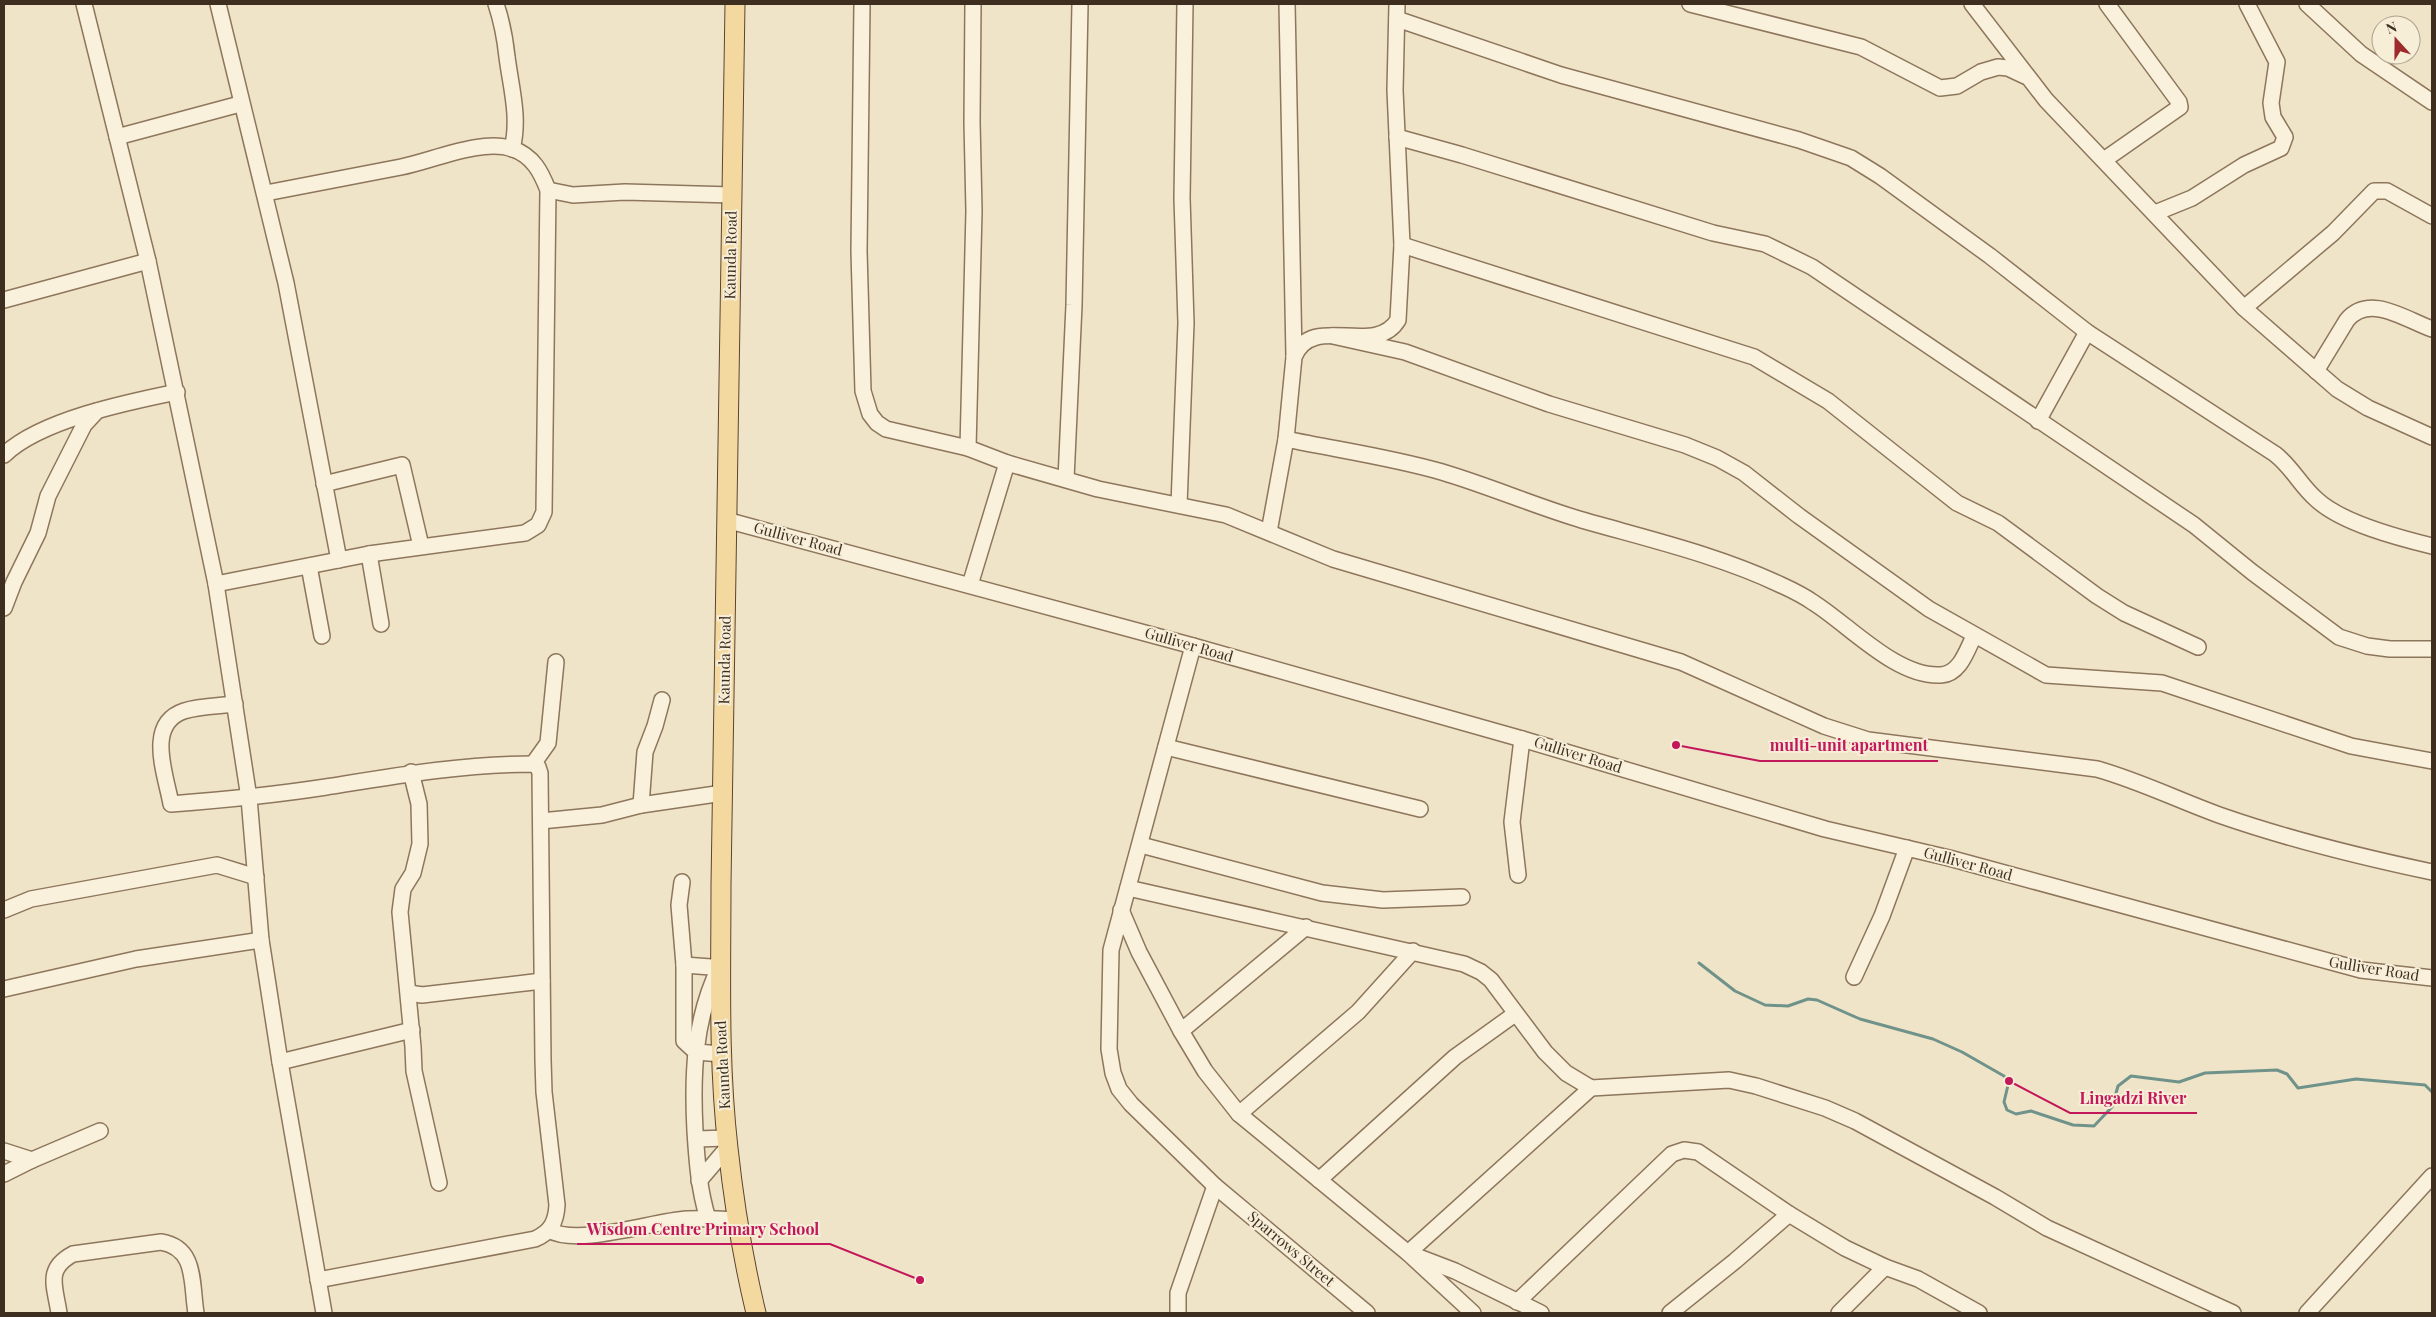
<svg xmlns="http://www.w3.org/2000/svg" width="2436" height="1317" viewBox="0 0 2436 1317" font-family="'Playfair Display',serif">
  <rect width="100%" height="100%" fill="#f0e4c8"/>
  <g fill="none" stroke-linecap="round" stroke-linejoin="round">
    <polyline stroke="#6f938a" stroke-width="3" points="1699,963 1735,991 1765,1005 1788,1006 1808,999 1817,1000 1860,1019 1933,1039 1962,1052 2004,1076 2009,1081 2004,1102 2007,1110 2016,1114 2031,1111 2073,1125 2094,1126 2112,1107 2118,1086 2131,1076 2179,1082 2205,1073 2277,1070 2287,1074 2298,1088 2356,1079 2425,1085 2432,1092"/>
    <g stroke="#8d765c" stroke-width="18">
      <g id="minor">
        <polyline points="84,4 148,261 216,584 249,798 261,940 280,1062 324,1313"/>
        <polyline points="218,4 286,283 339,560"/>
        <path d="M496,4C502,22 505,38 507,57C511,88 520,118 512,149"/>
        <path d="M862,4L859,251L863,391L870,414L877,423L886,429L968,448L1007,463L1098,489L1226,515L1333,559L1681,662L1824,726L1868,740L2097,769C2140,781 2180,801 2222,816C2291,840 2361,857 2432,872"/>
        <polyline points="1287,4 1294,356"/>
        <polyline points="1690,4 1861,47 1940,88 1957,86 1981,72 1998,67 2008,68 2025,76"/>
        <polyline points="1972,4 2046,100 2244,308 2337,389 2368,408 2432,437"/>
        <polyline points="2307,4 2361,54 2432,102"/>
        <path d="M1397,19L1561,75L1799,140L1851,158L1880,176L1990,256L2087,332L2275,454C2292,467 2300,485 2316,499C2341,523 2399,538 2432,546"/>
        <polyline points="117,137 240,104"/>
        <polyline points="1397,137 1462,155 1713,233 1765,244 1812,267 2194,525 2252,572 2339,637 2367,646 2390,649 2432,649"/>
        <polyline points="2104,160 2180,107 2179,102 2107,4"/>
        <polyline points="548,190 573,195 625,192 732,195"/>
        <polyline points="2155,213 2192,198 2244,165 2281,148 2285,137 2273,117 2271,103 2277,62 2247,4"/>
        <polyline points="1402,245 1754,357 1828,401 1957,503 1998,523 2097,596 2124,613 2198,647"/>
        <polyline points="4,300 148,261"/>
        <polyline points="2244,308 2333,233 2374,191 2387,191 2432,216"/>
        <polyline points="1333,336 1405,352 1549,404 1685,445 1717,458 1744,473 1799,516 1929,609 2046,675 2162,683 2351,746 2432,761"/>
        <path d="M2316,371L2347,320C2370,293 2406,320 2432,329"/>
        <polyline points="2038,421 2087,332"/>
        <path d="M1286,439C1338,450 1390,457 1442,472C1489,486 1535,506 1582,520C1648,539 1718,555 1781,585C1792,590 1804,596 1814,603C1849,625 1897,678 1941,675C1960,674 1967,650 1974,636"/>
        <polyline points="968,448 974,211 972,122 973,4"/>
        <path d="M4,455C40,420 128,402 177,392"/>
        <polyline points="1066,479 1074,305 1080,4"/>
        <polyline points="324,484 402,465 421,546"/>
        <polyline points="1179,505 1186,323 1182,198 1185,4"/>
        <polyline points="726,520 1193,646 1522,739 1825,829 1949,858 2361,970 2432,978"/>
        <path d="M1269,532L1286,439L1294,357C1312,312 1375,358 1398,320L1402,245L1395,90L1397,4"/>
        <polyline points="369,554 381,624"/>
        <polyline points="309,566 322,636"/>
        <path d="M216,584L369,554L525,533L538,525L544,512L548,190C541,172 533,156 513,149C482,138 432,161 401,167C356,176 311,184 266,193"/>
        <polyline points="970,585 1007,463"/>
        <polyline points="4,608 14,582 38,533 48,496 84,425 97,411"/>
        <polyline points="1193,646 1111,950 1109,1049 1113,1073 1119,1089 1131,1104 1215,1186 1367,1313"/>
        <path d="M235,704C219,706 199,706 184,711C145,724 166,775 171,804C223,800 274,795 326,787C395,776 463,764 533,764L538,767L540,773L543,1060L544,1092L557,1205C556,1222 551,1232 535,1239L318,1280"/>
        <polyline points="1166,747 1420,809"/>
        <polyline points="533,764 548,743 556,662"/>
        <polyline points="411,772 419,804 420,844 413,873 403,889 400,912 413,1047 414,1071 439,1183"/>
        <polyline points="641,805 645,752 655,726 662,700"/>
        <polyline points="541,821 602,815 641,805 723,793"/>
        <polyline points="1141,845 1322,893 1383,900 1462,897"/>
        <polyline points="1518,875 1512,822 1522,739"/>
        <polyline points="682,882 679,905 684,965 684,1041 696,1052 722,1054"/>
        <polyline points="1128,888 1464,964 1481,972 1491,980 1545,1052 1566,1073 1591,1088 1729,1080 1756,1086 1825,1108 1855,1121 1995,1197 2047,1228 2233,1313"/>
        <polyline points="4,910 31,899 217,865 256,877"/>
        <polyline points="1121,910 1139,952 1181,1031 1205,1071 1239,1114 1408,1253 1455,1271 1541,1313"/>
        <polyline points="684,965 711,967 720,965"/>
        <polyline points="1854,977 1882,916 1907,848"/>
        <polyline points="4,989 136,959 261,940"/>
        <polyline points="409,993 422,995 542,981"/>
        <polyline points="1181,1031 1306,927"/>
        <polyline points="280,1062 412,1030"/>
        <polyline points="1239,1114 1358,1012 1413,951"/>
        <polyline points="696,1139 727,1138"/>
        <polyline points="4,1151 32,1160"/>
        <polyline points="4,1174 32,1160 100,1131"/>
        <polyline points="1319,1180 1455,1057 1515,1014"/>
        <polyline points="699,1181 728,1147"/>
        <path d="M708,1219C699,1190 697,1162 695,1131C692,1075 694,1018 720,966"/>
        <path d="M549,1230C578,1247 653,1221 687,1219C704,1218 721,1219 738,1220"/>
        <polyline points="1517,1302 1672,1154 1684,1150 1698,1152 1789,1214 1845,1248 1885,1267 1918,1279 1979,1313"/>
        <polyline points="1178,1311 1178,1293 1215,1186"/>
        <path d="M59,1313C55,1286 45,1269 73,1254L161,1242C197,1248 191,1283 196,1313"/>
        <polyline points="1473,1313 1408,1253 1591,1088"/>
        <polyline points="1670,1313 1735,1261 1789,1214"/>
        <polyline points="1839,1313 1885,1267"/>
        <polyline points="2307,1313 2432,1176"/>
      </g>
    </g>
    <g stroke="#5b4430" stroke-width="21">
      <path id="major" d="M735,4L721,885C721,973 718,1061 728,1148C734,1204 743,1259 756,1313"/>
    </g>
    <use href="#minor" stroke="#faf1dc" stroke-width="15"/>
    <use href="#major" stroke="#f3d9a0" stroke-width="19"/>
  </g>
  <g text-anchor="middle" stroke-width="4" stroke-linejoin="round" paint-order="stroke">
    <g font-size="15" fill="#3d2e20" stroke="#f7eed8">
      <text transform="translate(731 255) rotate(-89)" y="5">Kaunda Road</text>
      <text transform="translate(798 539) rotate(15)" y="5">Gulliver Road</text>
      <text transform="translate(1189 645) rotate(16)" y="5">Gulliver Road</text>
      <text transform="translate(725 660) rotate(-89)" y="5">Kaunda Road</text>
      <text transform="translate(1578 755) rotate(17)" y="5">Gulliver Road</text>
      <text transform="translate(1968 864) rotate(15)" y="5">Gulliver Road</text>
      <text transform="translate(2374 969) rotate(9)" y="5">Gulliver Road</text>
      <text transform="translate(723 1065) rotate(-93)" y="5">Kaunda Road</text>
      <text transform="translate(1291 1249) rotate(40)" y="5">Sparrows Street</text>
    </g>
  </g>
  <path fill="none" stroke="#c2185b" stroke-width="2" d="M1676 745L1760 761H1938M2009 1081L2070 1113H2197M920 1280L830 1244H577"/>
  <g fill="#c2185b" stroke="#f7eed8" stroke-width="2">
    <circle cx="1676" cy="745" r="5"/>
    <circle cx="2009" cy="1081" r="5"/>
    <circle cx="920" cy="1280" r="5"/>
  </g>
  <g font-size="16" text-anchor="middle" font-weight="bold" fill="#c2185b" stroke="#f7eed8" stroke-width="4" stroke-linejoin="round" paint-order="stroke">
    <text x="1849" y="751">multi-unit apartment</text>
    <text x="2133" y="1104">Lingadzi River</text>
    <text x="703" y="1235">Wisdom Centre Primary School</text>
  </g>
  <rect width="2436" height="1317" fill="none" stroke="#3d2e20" stroke-width="10"/>
  <g transform="translate(2396 40) rotate(339)"><circle r="24" fill="#f7eed8" stroke="#ada18e"/>
  <path d="M0-4L9 19L0 12L-9 19Z" fill="#9e2a2b"/>
  <text y="-8" font-size="14" font-weight="bold" text-anchor="middle" fill="#3d2e20">N</text>
  </g>
</svg>
